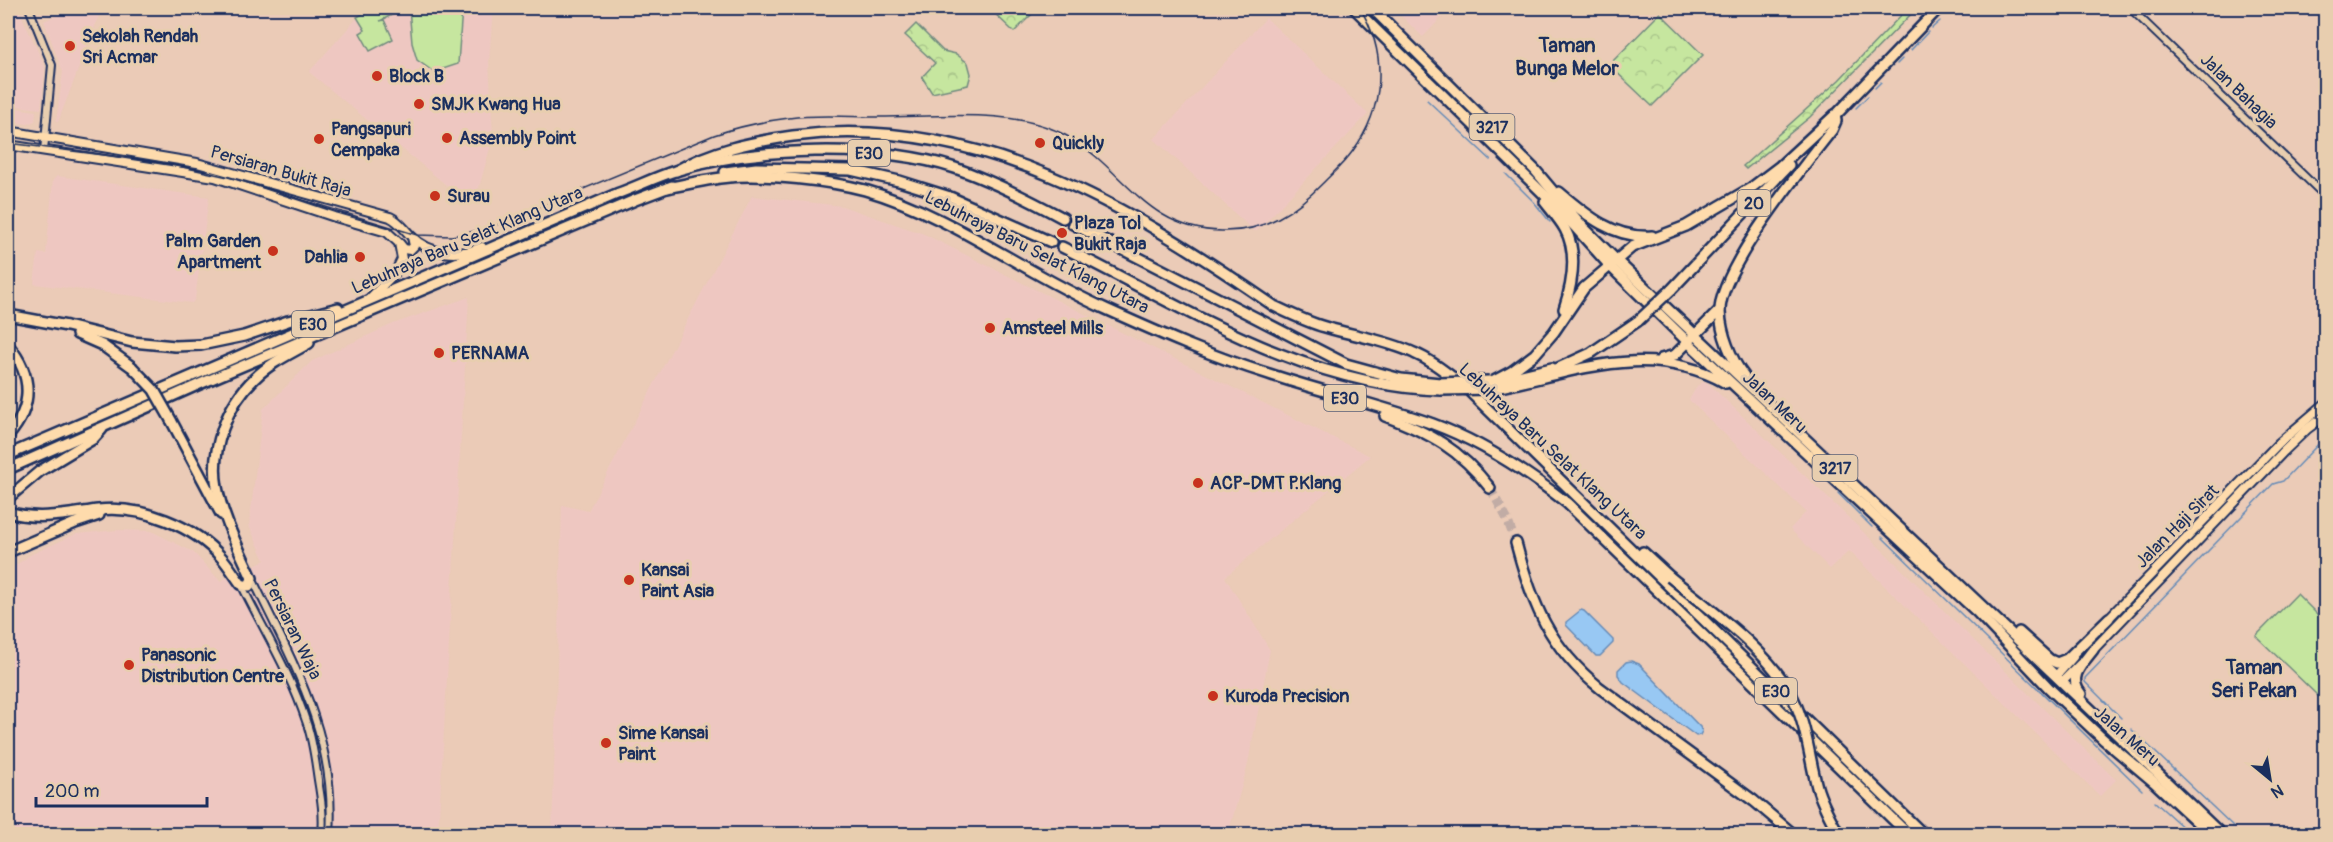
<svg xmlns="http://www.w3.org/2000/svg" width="2333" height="842" viewBox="0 0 2333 842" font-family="Pangolin,sans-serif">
  <defs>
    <pattern id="forest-crowns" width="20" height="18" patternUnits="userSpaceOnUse" patternTransform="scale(1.5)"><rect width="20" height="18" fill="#c6e69f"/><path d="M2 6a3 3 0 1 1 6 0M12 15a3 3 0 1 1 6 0" fill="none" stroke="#aac68b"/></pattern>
  </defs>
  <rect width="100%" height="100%" fill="#ebcbb7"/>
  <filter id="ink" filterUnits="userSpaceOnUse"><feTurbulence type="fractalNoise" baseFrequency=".0167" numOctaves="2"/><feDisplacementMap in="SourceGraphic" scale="12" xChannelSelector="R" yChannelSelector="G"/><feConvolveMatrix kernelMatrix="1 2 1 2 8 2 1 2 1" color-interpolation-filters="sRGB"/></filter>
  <g filter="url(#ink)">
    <g fill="#eec7c1">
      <polygon points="8,8 18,8 45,67 41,109 8,105"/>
      <polygon points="73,8 102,8 58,122 56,122 63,72 44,21"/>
      <polygon points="366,8 493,8 489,62 493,137 478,191 457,194 309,72"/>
      <polygon points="1393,8 1432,8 1442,17 1423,37"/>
      <polygon points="1266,18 1368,114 1257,231 1254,231 1154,139"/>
      <polygon points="8,107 36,111 35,121 27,124 8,121"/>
      <polygon points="57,176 209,197 195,299 192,303 34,284 38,253 46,254 53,180"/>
      <polygon points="752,196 842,206 924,234 1370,456 1225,577 1270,650 1247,768 1228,834 552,834 562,505 588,511"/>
      <polygon points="469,297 438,834 8,834 8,571 30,555 76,534 118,530 151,531 193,552 220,581 265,560 249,526 263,409 312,361 393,324"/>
      <polygon points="1703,382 1708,383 1877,545 2116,780 2100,796 1849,551 1830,569 1790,529 1806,512 1689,400 1697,386"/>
    </g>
    <g fill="url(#forest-crowns)" stroke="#708a7e" stroke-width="1.5">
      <polygon points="989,8 1038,8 1014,32"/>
      <polygon points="1908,8 1917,8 1810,117 1746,169 1743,166 1839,80"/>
      <polygon points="1660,13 1703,55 1652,106 1609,65"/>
      <polygon points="916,24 943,51 956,54 968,63 971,74 968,85 932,93 922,77 935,63 905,35"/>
    </g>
    <g fill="#c6e69f" stroke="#708a7e" stroke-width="1.5">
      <polygon points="374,8 405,8 380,21 384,20 393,39 370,51 360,33 365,30 357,17"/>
      <polygon points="409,8 462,8 458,64 434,72 417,60 412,43"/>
      <polygon points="2297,594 2325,622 2325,688 2318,696 2256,636"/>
    </g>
    <g fill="#98c8f3" stroke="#668bb7" stroke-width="1.5">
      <polygon points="1581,610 1584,611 1613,640 1613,643 1600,656 1596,656 1566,625 1566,622"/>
      <polygon points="1631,661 1639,664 1700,727 1702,731 1700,735 1696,736 1623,682 1618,675 1618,670 1626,662"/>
    </g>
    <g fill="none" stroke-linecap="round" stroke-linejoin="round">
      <g stroke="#668bb7" stroke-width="1.5">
        <polyline points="1947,12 1952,8"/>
        <polyline points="1932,28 1940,21"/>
        <polyline points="1911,50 1928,32"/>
        <polyline points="1897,64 1902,59"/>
        <polyline points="1875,88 1881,82"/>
        <polyline points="1427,100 1491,160"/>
        <polyline points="1856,108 1868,96"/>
        <polyline points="1506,174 1534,202 1550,222"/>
        <polyline points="1838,493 1872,527"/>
        <polyline points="1882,537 2142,790"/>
        <polyline points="2121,718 2085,682 2085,678 2273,484 2283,481 2326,436"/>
        <polyline points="2131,729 2233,826"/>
        <polyline points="2155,802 2186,830 2194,834"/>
      </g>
      <polyline stroke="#c1aca5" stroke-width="9" stroke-dasharray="9 4.5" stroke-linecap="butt" points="1490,488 1507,519 1516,543"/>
      <g stroke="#1b2f5e" stroke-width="10">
        <g id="minor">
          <polyline points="29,8 52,65 44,151"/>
          <polyline points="2130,8 2326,197"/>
          <path d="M252,578C293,663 337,736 330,834"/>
          <path d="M241,584C263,629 291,674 306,721C313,740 315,760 318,780C321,798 324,816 322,834"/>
        </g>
      </g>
      <g stroke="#1b2f5e" stroke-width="12">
        <g id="major">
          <path d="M8,131L197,163L390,217C399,221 404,229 411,236C430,255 458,257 482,247"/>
          <polyline points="8,145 215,177 335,217 387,232 399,243 402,259 395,273 368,300"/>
          <polyline points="400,244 404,249 410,250 414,246 412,237"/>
          <polyline points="2105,622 2279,443 2326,403"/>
          <polyline points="2090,653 2284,451 2307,429 2326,415"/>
          <polyline points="2056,676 2073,657"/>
          <polyline points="2062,682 2080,664"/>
        </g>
      </g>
      <g stroke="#1b2f5e" stroke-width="14">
        <g id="highway">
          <polyline points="1354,8 1558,208 1610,266 1693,347 1977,612 2049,688 2103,739 2154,782 2210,834"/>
          <polyline points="1372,8 1535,170 1583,227 1617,261 2018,640 2221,834"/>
          <polyline points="1831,120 1939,8"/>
          <path d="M676,171C712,150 751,142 793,136C976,113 1129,206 1274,306C1291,314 1307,322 1325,327C1355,336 1386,340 1414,353C1433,361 1448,374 1464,386L1923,834"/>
          <polyline points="725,172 756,168 851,170 899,181 950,197 1051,242"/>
          <path d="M667,188C687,184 708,179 729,177C764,173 831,181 865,190C952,215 1024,273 1106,309C1159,333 1213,357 1269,374C1323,392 1379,405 1433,424C1482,442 1526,471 1567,503L1908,834"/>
          <path d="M1559,192C1586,215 1614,239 1652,236"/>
          <path d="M1545,202C1552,211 1560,220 1565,229C1578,253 1572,285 1564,309"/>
          <polyline points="1073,224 1346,364 1401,379 1440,383"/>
          <path d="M1062,247C1182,306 1303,386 1441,390"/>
          <polyline points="1671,290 1789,165"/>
          <polyline points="8,315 67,326 132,342 175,346 201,345 244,336 288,321 338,308"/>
          <polyline points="77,334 102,345 132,367"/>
          <path d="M8,345C33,375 34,406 8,436"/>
          <polyline points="1661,359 1675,355 1720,310"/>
          <polyline points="1556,369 1591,353 1638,321"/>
          <path d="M1744,376C1731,359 1721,334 1720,312C1719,269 1804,166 1832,130L1836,121L1835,115"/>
          <polyline points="1501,380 1552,368"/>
          <polyline points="1494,381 1511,372 1535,354 1554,332 1584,288 1632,247 1686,226 1751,188 1780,166 1835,115"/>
          <path d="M1490,389C1571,374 1646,339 1726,383"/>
          <path d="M1385,416C1430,433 1460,449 1490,488"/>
          <polyline points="171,420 221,514"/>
          <path d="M8,455L619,193C638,186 656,177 675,171C752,147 878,143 955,168C993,181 1028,199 1063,218"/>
          <polyline points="8,469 202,383 635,200 672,186"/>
          <polyline points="8,498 40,471 93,439 102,429"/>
          <path d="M8,512C38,521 68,514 98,510C142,505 194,526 222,558C229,566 235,576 241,584L249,586L252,578C239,549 223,519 217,487C210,450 227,404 255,378C270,363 290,354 309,343"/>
          <path d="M1516,543C1532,604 1549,647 1600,688L1754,801L1793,834"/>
          <polyline points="8,552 75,523 99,515"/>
          <polyline points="1643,552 1670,577"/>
          <polyline points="2019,632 2050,660 2057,663 2067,659 2109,618"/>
          <path d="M2081,694C2067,678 2082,664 2093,650"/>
        </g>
      </g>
      <use href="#minor" stroke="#e8ceaf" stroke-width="6"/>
      <use href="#major" stroke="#fedbac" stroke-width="8"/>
      <use href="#highway" stroke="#fedbac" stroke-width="9"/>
      <path stroke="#1b2f5e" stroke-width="1.5" d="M8,143L160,162L228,177L417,235L452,236L489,228L714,135C738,127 764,121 789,118C819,114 850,117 880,117C938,117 1015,107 1067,136C1125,169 1145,230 1222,231C1265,232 1296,211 1324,182C1334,172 1344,163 1352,152C1385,108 1388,54 1360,8"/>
      <g stroke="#1b2f5e" stroke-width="14" stroke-linecap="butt">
        <g id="highway-bridge">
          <polyline points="1638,321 1671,290"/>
          <polyline points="132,367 154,390 171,420"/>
          <polyline points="1440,383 1489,381"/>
          <polyline points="1441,390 1490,389"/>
          <path d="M1670,577C1710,610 1771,652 1793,698C1807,727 1809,757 1817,787C1821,801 1829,816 1836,829"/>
        </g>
      </g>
      <use href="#highway-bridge" stroke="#fedbac" stroke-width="9"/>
    </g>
  </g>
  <g fill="#c8321e" stroke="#e8ceaf" stroke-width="2">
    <circle cx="70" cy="46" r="6"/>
    <circle cx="377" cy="76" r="6"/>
    <circle cx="419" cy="104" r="6"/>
    <circle cx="447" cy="138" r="6"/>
    <circle cx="319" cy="139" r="6"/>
    <circle cx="1040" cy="143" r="6"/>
    <circle cx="435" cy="196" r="6"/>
    <circle cx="1062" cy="233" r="6"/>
    <circle cx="273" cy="251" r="6"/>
    <circle cx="360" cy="257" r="6"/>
    <circle cx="990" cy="328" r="6"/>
    <circle cx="439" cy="353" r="6"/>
    <circle cx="1198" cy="483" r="6"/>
    <circle cx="629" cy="580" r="6"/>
    <circle cx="129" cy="665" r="6"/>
    <circle cx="1213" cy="696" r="6"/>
    <circle cx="606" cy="743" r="6"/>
  </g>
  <g text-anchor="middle" stroke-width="6" stroke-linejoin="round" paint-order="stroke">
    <g fill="#e8ceaf" stroke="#585f76" stroke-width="1.5">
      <rect x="1469.5" y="114" width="45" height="26" rx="4.5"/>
      <rect x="848" y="140" width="42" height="26" rx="4.5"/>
      <rect x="1737.5" y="190" width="33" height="26" rx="4.5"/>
      <rect x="292" y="311" width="42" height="26" rx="4.5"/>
      <rect x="1324" y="385" width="42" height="26" rx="4.5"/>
      <rect x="1812.5" y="455" width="45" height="26" rx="4.5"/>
      <rect x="1755" y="678" width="42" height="26" rx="4.5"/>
    </g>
    <g font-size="16" font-weight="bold" fill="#1b2f5e">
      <text x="1492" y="133">3217</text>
      <text x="869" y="159">E30</text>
      <text x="1754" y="209">20</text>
      <text x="313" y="330">E30</text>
      <text x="1345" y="404">E30</text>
      <text x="1835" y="474">3217</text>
      <text x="1776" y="697">E30</text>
    </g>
    <g font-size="18" font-weight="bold" fill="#1b2f5e" stroke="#e8ceaf" text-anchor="start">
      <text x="82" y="42">Sekolah Rendah<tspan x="82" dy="21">Sri Acmar</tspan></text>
      <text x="389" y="82">Block B</text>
      <text x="431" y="110">SMJK Kwang Hua</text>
      <text x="331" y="135">Pangsapuri<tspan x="331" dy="21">Cempaka</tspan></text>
      <text x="459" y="144">Assembly Point</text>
      <text x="1052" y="149">Quickly</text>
      <text x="447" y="202">Surau</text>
      <text x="1074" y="229">Plaza Tol<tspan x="1074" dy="21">Bukit Raja</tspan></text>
      <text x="261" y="247" text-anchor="end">Palm Garden<tspan x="261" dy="21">Apartment</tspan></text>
      <text x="348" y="263" text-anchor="end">Dahlia</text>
      <text x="1002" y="334">Amsteel Mills</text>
      <text x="451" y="359">PERNAMA</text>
      <text x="1210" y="489">ACP-DMT P.Klang</text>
      <text x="641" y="576">Kansai<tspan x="641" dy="21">Paint Asia</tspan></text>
      <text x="141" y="661">Panasonic<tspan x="141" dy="21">Distribution Centre</tspan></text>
      <text x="1225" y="702">Kuroda Precision</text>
      <text x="618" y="739">Sime Kansai<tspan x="618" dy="21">Paint</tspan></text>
    </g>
    <g font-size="18" fill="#1b2f5e" stroke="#e8ceaf">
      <text transform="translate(2239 91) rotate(44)" y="6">Jalan Bahagia</text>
      <text transform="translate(281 171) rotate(16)" y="6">Persiaran Bukit Raja</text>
      <text transform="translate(467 240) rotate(-23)" y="6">Lebuhraya Baru Selat Klang Utara</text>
      <text transform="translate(1037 252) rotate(27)" y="6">Lebuhraya Baru Selat Klang Utara</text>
      <text transform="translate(1775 402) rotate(43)" y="6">Jalan Meru</text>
      <text transform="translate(1553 451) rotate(43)" y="6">Lebuhraya Baru Selat Klang Utara</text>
      <text transform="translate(2177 526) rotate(-45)" y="6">Jalan Haji Sirat</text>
      <text transform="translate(293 629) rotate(64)" y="6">Persiaran Waja</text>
      <text transform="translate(2127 736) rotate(41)" y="6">Jalan Meru</text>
    </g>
    <g font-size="20" font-weight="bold" fill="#1b2f5e" stroke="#e8ceaf">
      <text x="1567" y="52">Taman<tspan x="1567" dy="23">Bunga Melor</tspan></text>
      <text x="2254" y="674">Taman<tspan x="2254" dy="23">Seri Pekan</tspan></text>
    </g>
  </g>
  <rect width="2333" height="842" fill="none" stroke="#e8ceaf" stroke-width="30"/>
  <rect x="15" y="15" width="2303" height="812" fill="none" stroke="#1b2f5e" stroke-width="2" filter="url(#ink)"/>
  <g transform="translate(2270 779) rotate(150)" stroke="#e8ceaf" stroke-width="4.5" paint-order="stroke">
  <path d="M0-4.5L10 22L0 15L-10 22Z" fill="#1b2f5e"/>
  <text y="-9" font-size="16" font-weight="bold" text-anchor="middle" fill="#1b2f5e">N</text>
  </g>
  <path d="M36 797v9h171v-9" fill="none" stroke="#1b2f5e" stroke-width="3"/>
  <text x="45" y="797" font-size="18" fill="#1b2f5e" stroke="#e8ceaf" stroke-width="4.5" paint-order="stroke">200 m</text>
</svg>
